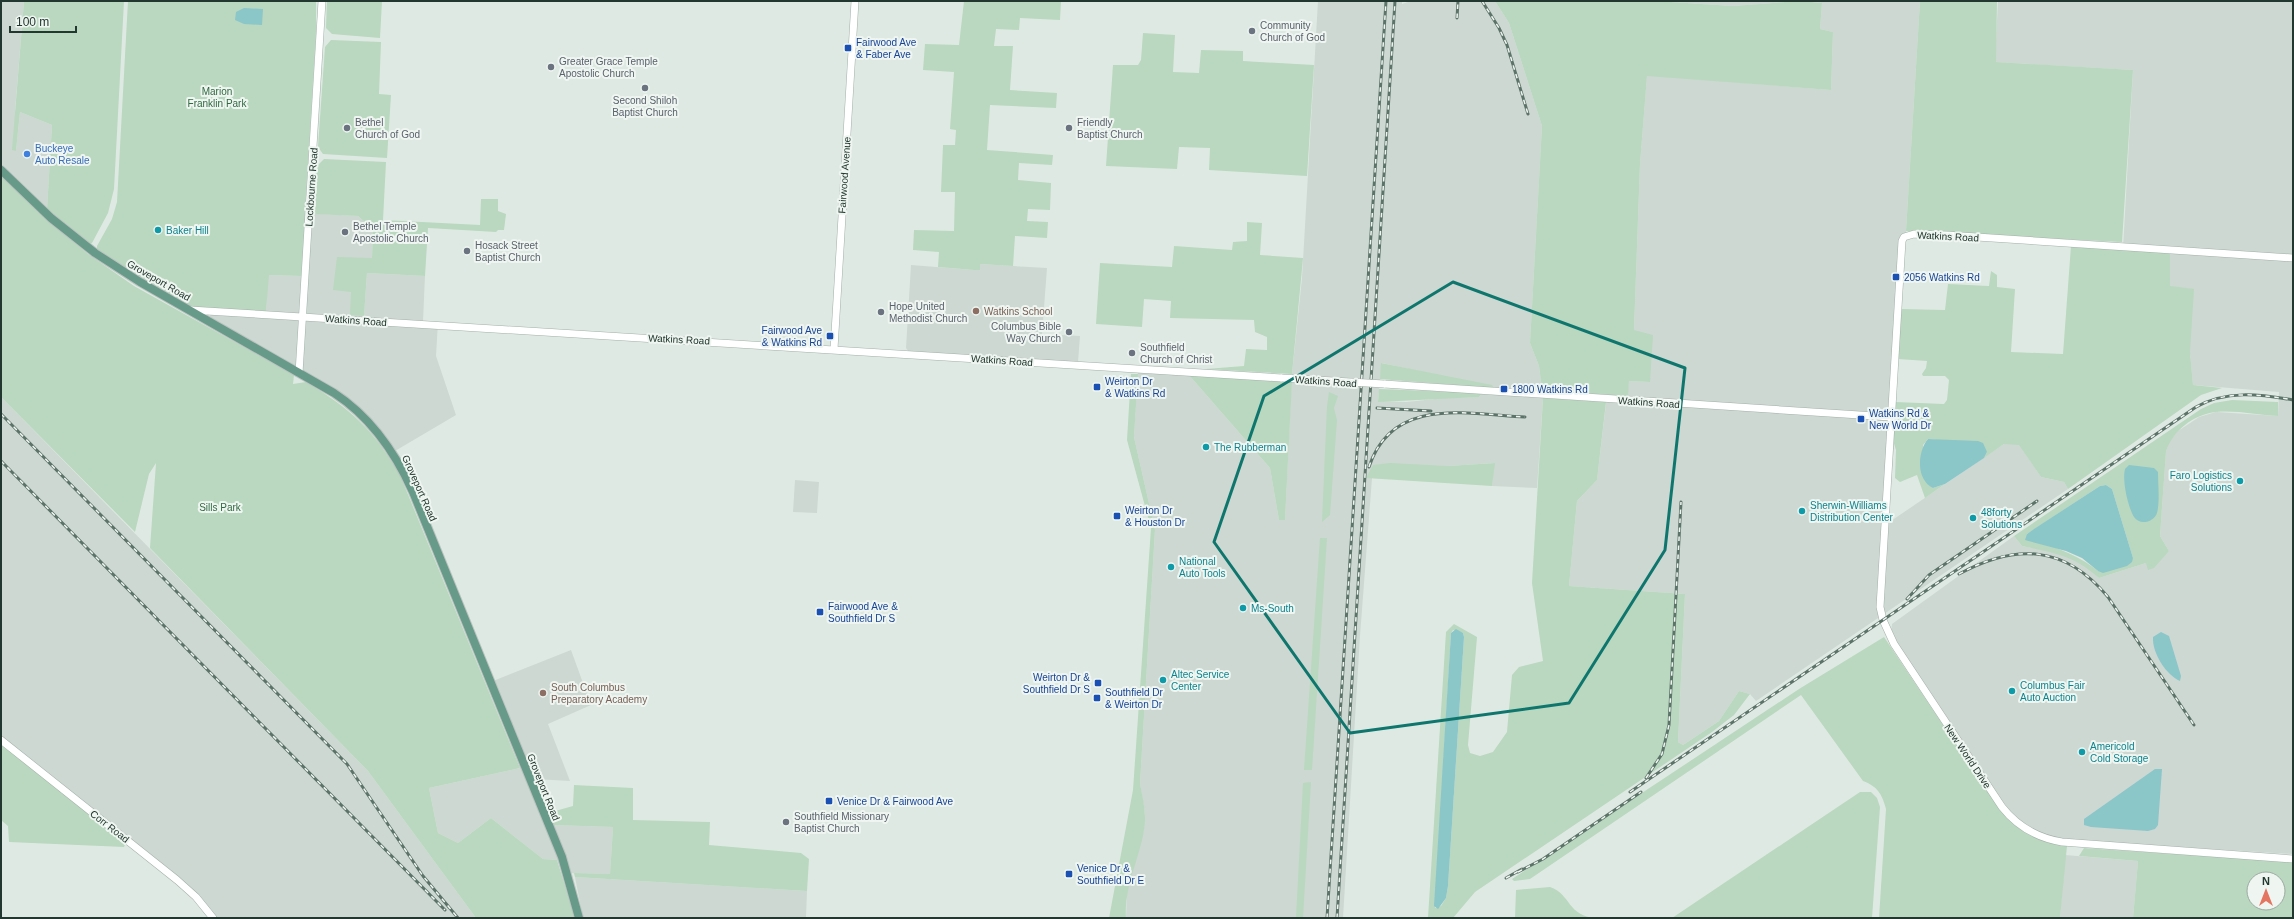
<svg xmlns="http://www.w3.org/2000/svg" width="2294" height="919" viewBox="0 0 2294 919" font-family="Arial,sans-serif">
  <rect width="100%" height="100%" fill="#dfe9e3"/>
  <g fill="#cdd8d2">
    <polygon points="1,1 24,1 15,110 16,151 20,112 52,125 47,209 1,174"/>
    <polygon points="1318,1 1402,1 1402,4 1411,1 1495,1 1509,23 1542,126 1530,343 1539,366 1541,382 1543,387 1550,391 1494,388 1382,363 1378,401 1406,402 1445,398 1479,397 1482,393 1543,398 1537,488 1492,486 1494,463 1448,466 1373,465 1360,636 1343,918 1126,918 1127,892 1144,829 1145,813 1140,784 1155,530 1134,437 1138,371 1189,375 1270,468 1279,520 1285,520 1292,374 1302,278"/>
    <polygon points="1655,1 1920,1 1906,231 1896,309 1891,434 1894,444 1888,521 1891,521 2004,444 2019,444 2041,477 2064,482 2068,489 1756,701 1750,694 1739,691 1719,721 1683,745 1678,742 1685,594 1569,586 1577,501 1597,480 1607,395 1627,396 1629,381 1650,382 1634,330 1640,164 1647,75 1831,90 1833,32 1820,29 1822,3 1799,1 1733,6"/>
    <polygon points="1998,1 2293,1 2293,854 2066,840 2045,835 2031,828 2014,816 1988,782 1891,633 1892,624 2014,536 2022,546 2049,551 2069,557 2086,566 2099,578 2146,563 2169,551 2160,536 2166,452 2169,441 2178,431 2199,417 2216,412 2278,416 2279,392 2193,385 2190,353 2170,286 2123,249 2133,70 1995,62"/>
    <polygon points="304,213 358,216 373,229 372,258 351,292 364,316 367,273 425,276 423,321 438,322 436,356 456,415 395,451 375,424 210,318 211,308 266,311 268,275 301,276"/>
    <polygon points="980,264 1047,268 1042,334 1080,336 1078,362 909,352 906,348 911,265 974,270 980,270"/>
    <polygon points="1,397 368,771 476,918 216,918 173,872 1,736"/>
    <polygon points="795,480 819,482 817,513 793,512"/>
    <polygon points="571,650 591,705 548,724 570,781 535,779 552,825 613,827 610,874 562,873 557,860 543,859 491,818 458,843 438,833 429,788 520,768 509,740 518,736 493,681"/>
    <polygon points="2065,855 2138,861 2133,918 2060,918"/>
    <polygon points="575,877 807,891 806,918 583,918"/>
  </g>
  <g fill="#b9d8bf" fill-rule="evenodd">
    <polygon points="24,1 124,1 114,189 108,213 92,243 88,244 47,209 52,125 20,112 16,151 12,150"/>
    <polygon points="128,1 316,1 316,32 301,276 269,275 266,311 197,308 187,305 97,252 97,246 112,219 117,202"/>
    <polygon points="327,1 382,1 380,38 332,34 326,28"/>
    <polygon points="964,1 1061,1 1060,20 1020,18 1019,30 996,29 994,46 1013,46 1010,90 1057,93 1056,108 990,105 987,150 1053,155 1052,165 1019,163 1018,180 1051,183 1050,210 1028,209 1027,221 1048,222 1047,238 1015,236 1013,266 980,264 980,270 974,270 938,267 939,252 913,250 914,230 954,231 955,192 941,192 943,145 955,145 956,130 950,129 954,72 923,70 925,44 959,45"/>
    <polygon points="1495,1 1655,1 1733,6 1799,1 1822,3 1820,29 1833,32 1831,90 1647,76 1640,164 1634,330 1653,335 1650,382 1629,381 1628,396 1550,391 1543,387 1541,382 1539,366 1530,343 1542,126 1509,23"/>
    <polygon points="1920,1 1997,1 1996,62 2133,70 2122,242 1906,231"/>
    <polygon points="1143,33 1175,35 1173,72 1199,73 1201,50 1243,51 1243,61 1314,65 1307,176 1209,170 1210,148 1179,147 1177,169 1106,166 1113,65 1138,65 1141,60"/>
    <polygon points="331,40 381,42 379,94 391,95 387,158 323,154 318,147 325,47"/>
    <polygon points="324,159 386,162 383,220 480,225 481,199 498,199 498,211 506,214 504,230 498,230 496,232 428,228 425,276 367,273 364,316 350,315 351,292 333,290 337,257 372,258 373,229 358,216 314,214 317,166"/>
    <path d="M1,174L50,222L88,254L134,286L294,375L293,384L306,382C351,409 373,429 400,475L520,768L429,788L438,833L458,843L491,818L543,859L557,860L575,918H476L368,771L150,548L156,463L149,474L135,532L1,397Z"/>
    <polygon points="1247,222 1262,223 1260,255 1303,258 1292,374 1206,369 1244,366 1246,349 1267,350 1267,337 1255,332 1254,320 1170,318 1171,301 1144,299 1142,327 1096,324 1100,263 1172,267 1174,246 1232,250 1233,242 1247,241"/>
    <polygon points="2071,246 2170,253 2170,286 2194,289 2190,352 2193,385 2222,388 2201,395 2068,489 2064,482 2041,477 2019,445 2004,444 1984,458 1987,452 1933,439 1928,439 1923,445 1933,488 1945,484 1925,498 1917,475 1900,482 1895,478 1896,450 1891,434 1895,402 1944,404 1947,400 1949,380 1945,376 1923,376 1922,374 1926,368 1927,361 1898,359 1901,309 1945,310 1948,284 1989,286 1991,271 1997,275 1997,287 2015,289 2011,352 2063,354"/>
    <polygon points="1381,363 1492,385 1494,388 1380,379"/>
    <path d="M1131,374H1138L1134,437L1155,530L1140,784C1143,799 1147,815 1144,830C1139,860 1124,887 1126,918H1109L1133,790L1151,528L1127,440Z"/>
    <polygon points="1189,375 1292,382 1285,520 1279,520 1270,468"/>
    <polygon points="1379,389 1482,393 1479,397 1378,402"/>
    <polygon points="1329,392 1338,396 1334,408 1337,420 1330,515 1322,522 1327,406"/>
    <path d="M1543,398L1606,402L1597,480L1577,501L1569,586L1685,594L1678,742L1683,745L1719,721L1739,691L1750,694L1734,715L1712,732L1475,892L1453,918H1428L1446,632L1454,624L1477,637L1468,745L1470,753L1480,756L1493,752L1507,732L1512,675L1519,667L1543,661L1532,583ZM1453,630L1463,633L1464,637L1448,886L1446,898L1441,906L1435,908L1451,633Z"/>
    <path d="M2232,400L2278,402V416C2258,415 2236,410 2216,412C2194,414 2172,431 2166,452L2160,536L2169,551L2154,568L2148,570L2146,563L2099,578C2074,555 2054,553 2022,546L2014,536L2201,409L2214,403ZM2106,485L2112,489L2133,558L2098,571C2075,552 2053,549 2027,534L2100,486Z"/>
    <polygon points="1390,463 1448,466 1495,463 1492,486 1366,478 1373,465"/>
    <polygon points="1320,538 1327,538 1312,770 1304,770"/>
    <path d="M1884,637L1998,807C2020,830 2036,840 2067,846L2060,918H1879L1886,809C1882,794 1877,786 1863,781L1801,695L1530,879L1514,881L1512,879L1799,689Z"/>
    <polygon points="1,744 126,842 124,847 9,842 8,826 1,820"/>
    <polygon points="1311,782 1303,918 1296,918 1303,783"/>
    <polygon points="574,785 633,788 633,820 710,822 709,845 801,853 809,859 807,891 575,877 574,873 610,874 613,827 552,825 548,813 573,806"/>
    <polygon points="1860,792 1871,792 1877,798 1880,807 1872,918 1672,918"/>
    <path d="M2084,848L2293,862V918H2133L2138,861L2079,856ZM2254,879H2278V903H2254Z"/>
    <path d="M1550,887C1571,894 1567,916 1596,918H1515L1516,890Z"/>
  </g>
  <g fill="#8bc6c9">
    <polygon points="244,8 263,9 262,25 244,24 235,20 236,12"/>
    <path d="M1928,439L1978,441L1983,443L1987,452L1984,458L1945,484L1933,488C1916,480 1917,452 1928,439Z"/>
    <path d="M2129,465L2154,468L2158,472C2158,485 2160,501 2157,513C2154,522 2140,526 2134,517C2128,507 2122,481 2125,469Z"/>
    <polygon points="2106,485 2112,489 2133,558 2132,562 2127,566 2103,573 2098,571 2082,558 2066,551 2025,540 2027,534 2034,529 2100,486"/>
    <polygon points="1456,629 1463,633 1464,637 1448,886 1446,898 1438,909 1434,906 1451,633"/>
    <path d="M2161,632L2169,636L2181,676L2180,681C2166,675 2152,653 2153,637Z"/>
    <polygon points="2155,769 2162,769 2158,825 2155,829 2148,831 2091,827 2084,825 2084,819"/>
  </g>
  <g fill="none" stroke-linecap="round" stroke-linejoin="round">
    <g stroke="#a2b0a9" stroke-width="8">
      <g id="tertiary">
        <path d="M2293,258L1946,235L1914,234L1904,237L1902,241L1880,607L1883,620L1894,644L2002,807C2017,826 2038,838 2062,842L2293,859"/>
        <polyline points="190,310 1282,378"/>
        <polyline points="834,349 855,1"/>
        <polyline points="1384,384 1891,417"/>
        <polyline points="1,740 177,880 196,897 213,918"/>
      </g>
    </g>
    <g stroke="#9fb3aa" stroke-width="8">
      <polyline id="secondary" points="299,373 322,1"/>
    </g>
    <g stroke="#bcc3c1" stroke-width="10">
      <path id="primary" d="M1,170L51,218L95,253L140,282L334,393C371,417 395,452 413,492L562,857L579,918"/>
    </g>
    <use href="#tertiary" stroke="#fff" stroke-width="7"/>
    <use href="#secondary" stroke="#fff" stroke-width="7"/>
    <use href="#primary" stroke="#679a88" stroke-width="8"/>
    <g stroke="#5c736a" stroke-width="3">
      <g id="rail">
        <polyline points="1482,1 1499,28 1507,45 1528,114"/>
        <polyline points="1457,18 1458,1"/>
        <polyline points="1377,408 1431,411"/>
        <polyline points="1,414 347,764 423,876 458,918"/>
        <polyline points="1,461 445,910"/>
        <path d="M1369,467C1392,396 1467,414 1525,417"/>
        <path d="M1959,574C2016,543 2065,545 2108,597L2194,725"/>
        <polyline points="1907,599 1929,575 2037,501"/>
        <polyline points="1646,778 1662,754 1669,725 1681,502"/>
        <path d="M1630,792L2196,407C2226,390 2259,394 2293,400"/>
        <polyline points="1518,872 1543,859 1641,792"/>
        <polyline points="1506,878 1522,869"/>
        <polyline points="1327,918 1386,1"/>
        <polyline points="1337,918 1395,1"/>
      </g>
    </g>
    <use href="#rail" stroke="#eff6f1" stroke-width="1.5" stroke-dasharray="4.5" stroke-linecap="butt"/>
    <g stroke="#a2b0a9" stroke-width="8" stroke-linecap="butt">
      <polyline id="tertiary-bridge" points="1282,378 1384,384"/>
    </g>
    <use href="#tertiary-bridge" stroke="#fff" stroke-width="7"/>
  </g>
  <path fill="none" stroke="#0f766e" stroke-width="3" stroke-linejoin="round" d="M1453,282L1685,368L1665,550L1569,703L1350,733L1214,542L1264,396Z"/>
  <g fill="#6b7280" stroke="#eff6f1" stroke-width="1.5">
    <circle cx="1252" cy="31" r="4"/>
    <circle cx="551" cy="67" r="4"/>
    <circle cx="645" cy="88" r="4"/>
    <circle cx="347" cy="128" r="4"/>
    <circle cx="1069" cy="128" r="4"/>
    <circle cx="345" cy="232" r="4"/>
    <circle cx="467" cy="251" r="4"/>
    <circle cx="881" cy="312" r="4"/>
    <circle cx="1069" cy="332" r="4"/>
    <circle cx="1132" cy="353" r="4"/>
    <circle cx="786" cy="822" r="4"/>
  </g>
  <g fill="#1a4fb4" stroke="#eff6f1" stroke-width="1.5">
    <rect x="844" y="44" width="8" height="8" rx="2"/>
    <rect x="1892" y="273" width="8" height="8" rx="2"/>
    <rect x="826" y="332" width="8" height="8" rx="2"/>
    <rect x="1093" y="383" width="8" height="8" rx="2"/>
    <rect x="1500" y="385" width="8" height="8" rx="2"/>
    <rect x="1857" y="415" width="8" height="8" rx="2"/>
    <rect x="1113" y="512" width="8" height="8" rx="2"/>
    <rect x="816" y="608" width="8" height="8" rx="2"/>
    <rect x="1094" y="679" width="8" height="8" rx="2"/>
    <rect x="1093" y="694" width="8" height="8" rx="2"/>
    <rect x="825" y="797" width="8" height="8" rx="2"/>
    <rect x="1065" y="870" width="8" height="8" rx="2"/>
  </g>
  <circle fill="#3f7fe0" stroke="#eff6f1" stroke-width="1.5" cx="27" cy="154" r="4"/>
  <g fill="#0f9aa8" stroke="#eff6f1" stroke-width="1.5">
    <circle cx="158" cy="230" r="4"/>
    <circle cx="1206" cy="447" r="4"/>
    <circle cx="2240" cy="481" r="4"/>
    <circle cx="1802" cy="511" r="4"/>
    <circle cx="1973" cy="518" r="4"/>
    <circle cx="1171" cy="567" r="4"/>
    <circle cx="1243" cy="608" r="4"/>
    <circle cx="1163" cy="680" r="4"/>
    <circle cx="2012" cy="691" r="4"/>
    <circle cx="2082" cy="752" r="4"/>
  </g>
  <g fill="#8d6e63" stroke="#eff6f1" stroke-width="1.5">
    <circle cx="976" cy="311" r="4"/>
    <circle cx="543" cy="693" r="4"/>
  </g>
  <g text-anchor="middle" stroke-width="4" stroke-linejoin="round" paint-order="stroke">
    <g font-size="10" fill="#5b616d" stroke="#eff6f1" text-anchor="start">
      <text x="1260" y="29">Community<tspan x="1260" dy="12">Church of God</tspan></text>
      <text x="559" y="65">Greater Grace Temple<tspan x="559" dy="12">Apostolic Church</tspan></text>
      <text x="645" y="104" text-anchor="middle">Second Shiloh<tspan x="645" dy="12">Baptist Church</tspan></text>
      <text x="355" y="126">Bethel<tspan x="355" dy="12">Church of God</tspan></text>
      <text x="1077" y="126">Friendly<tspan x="1077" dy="12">Baptist Church</tspan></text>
      <text x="353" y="230">Bethel Temple<tspan x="353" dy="12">Apostolic Church</tspan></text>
      <text x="475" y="249">Hosack Street<tspan x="475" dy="12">Baptist Church</tspan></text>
      <text x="889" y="310">Hope United<tspan x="889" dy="12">Methodist Church</tspan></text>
      <text x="1061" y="330" text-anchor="end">Columbus Bible<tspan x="1061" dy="12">Way Church</tspan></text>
      <text x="1140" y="351">Southfield<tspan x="1140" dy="12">Church of Christ</tspan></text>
      <text x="794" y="820">Southfield Missionary<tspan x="794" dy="12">Baptist Church</tspan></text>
    </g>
    <g font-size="10" fill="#164399" stroke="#eff6f1" text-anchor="start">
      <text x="856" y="46">Fairwood Ave<tspan x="856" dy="12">&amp; Faber Ave</tspan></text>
      <text x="1904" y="281">2056 Watkins Rd</text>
      <text x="822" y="334" text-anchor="end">Fairwood Ave<tspan x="822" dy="12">&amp; Watkins Rd</tspan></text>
      <text x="1105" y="385">Weirton Dr<tspan x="1105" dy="12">&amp; Watkins Rd</tspan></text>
      <text x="1512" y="393">1800 Watkins Rd</text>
      <text x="1869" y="417">Watkins Rd &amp;<tspan x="1869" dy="12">New World Dr</tspan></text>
      <text x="1125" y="514">Weirton Dr<tspan x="1125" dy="12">&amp; Houston Dr</tspan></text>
      <text x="828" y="610">Fairwood Ave &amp;<tspan x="828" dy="12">Southfield Dr S</tspan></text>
      <text x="1090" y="681" text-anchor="end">Weirton Dr &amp;<tspan x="1090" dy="12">Southfield Dr S</tspan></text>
      <text x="1105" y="696">Southfield Dr<tspan x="1105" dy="12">&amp; Weirton Dr</tspan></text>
      <text x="837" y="805">Venice Dr &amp; Fairwood Ave</text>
      <text x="1077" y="872">Venice Dr &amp;<tspan x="1077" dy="12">Southfield Dr E</tspan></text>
    </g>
    <g font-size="10" fill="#306941" stroke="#eff6f1">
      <text x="217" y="95">Marion<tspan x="217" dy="12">Franklin Park</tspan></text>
      <text x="220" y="511">Sills Park</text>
    </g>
    <g font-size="10" fill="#366cbe" stroke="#eff6f1" text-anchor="start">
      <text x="35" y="152">Buckeye<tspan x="35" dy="12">Auto Resale</tspan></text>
    </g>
    <g font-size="10" fill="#21372f" stroke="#eff6f1">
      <text transform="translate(844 175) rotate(-86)" y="4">Fairwood Avenue</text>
      <text transform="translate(311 187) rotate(-86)" y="4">Lockbourne Road</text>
      <text transform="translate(1948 236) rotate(3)" y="4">Watkins Road</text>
      <text transform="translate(159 280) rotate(30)" y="4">Groveport Road</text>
      <text transform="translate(356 320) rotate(4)" y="4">Watkins Road</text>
      <text transform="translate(679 339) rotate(3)" y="4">Watkins Road</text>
      <text transform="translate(1002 360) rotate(4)" y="4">Watkins Road</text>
      <text transform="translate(1326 381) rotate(4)" y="4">Watkins Road</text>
      <text transform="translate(1649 402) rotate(4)" y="4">Watkins Road</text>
      <text transform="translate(420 488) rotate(66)" y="4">Groveport Road</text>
      <text transform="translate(1968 756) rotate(56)" y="4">New World Drive</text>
      <text transform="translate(544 787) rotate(68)" y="4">Groveport Road</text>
      <text transform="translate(110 826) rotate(38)" y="4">Corr Road</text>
    </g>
    <g font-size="10" fill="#0d838f" stroke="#eff6f1" text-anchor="start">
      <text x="166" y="234">Baker Hill</text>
      <text x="1214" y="451">The Rubberman</text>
      <text x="2232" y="479" text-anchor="end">Faro Logistics<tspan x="2232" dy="12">Solutions</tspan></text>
      <text x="1810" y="509">Sherwin-Williams<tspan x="1810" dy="12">Distribution Center</tspan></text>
      <text x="1981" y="516">48forty<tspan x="1981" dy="12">Solutions</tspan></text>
      <text x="1179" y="565">National<tspan x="1179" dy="12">Auto Tools</tspan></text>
      <text x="1251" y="612">Ms-South</text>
      <text x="1171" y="678">Altec Service<tspan x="1171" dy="12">Center</tspan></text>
      <text x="2020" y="689">Columbus Fair<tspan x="2020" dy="12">Auto Auction</tspan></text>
      <text x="2090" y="750">Americold<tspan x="2090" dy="12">Cold Storage</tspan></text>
    </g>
    <g font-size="10" fill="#785e54" stroke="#eff6f1" text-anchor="start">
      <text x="984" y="315">Watkins School</text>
      <text x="551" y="691">South Columbus<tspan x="551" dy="12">Preparatory Academy</tspan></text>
    </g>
  </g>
  <rect width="2294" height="919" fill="none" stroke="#21372f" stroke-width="4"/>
  <g transform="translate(2266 891)"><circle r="19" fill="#eff6f1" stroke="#9daaa3"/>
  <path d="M0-3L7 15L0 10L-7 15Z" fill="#e47561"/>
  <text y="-6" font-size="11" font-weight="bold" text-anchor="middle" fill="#21372f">N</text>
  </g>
  <path d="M10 26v6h66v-6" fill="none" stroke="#21372f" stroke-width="2"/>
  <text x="16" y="26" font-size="12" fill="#21372f" stroke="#eff6f1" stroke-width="3" paint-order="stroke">100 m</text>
</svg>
